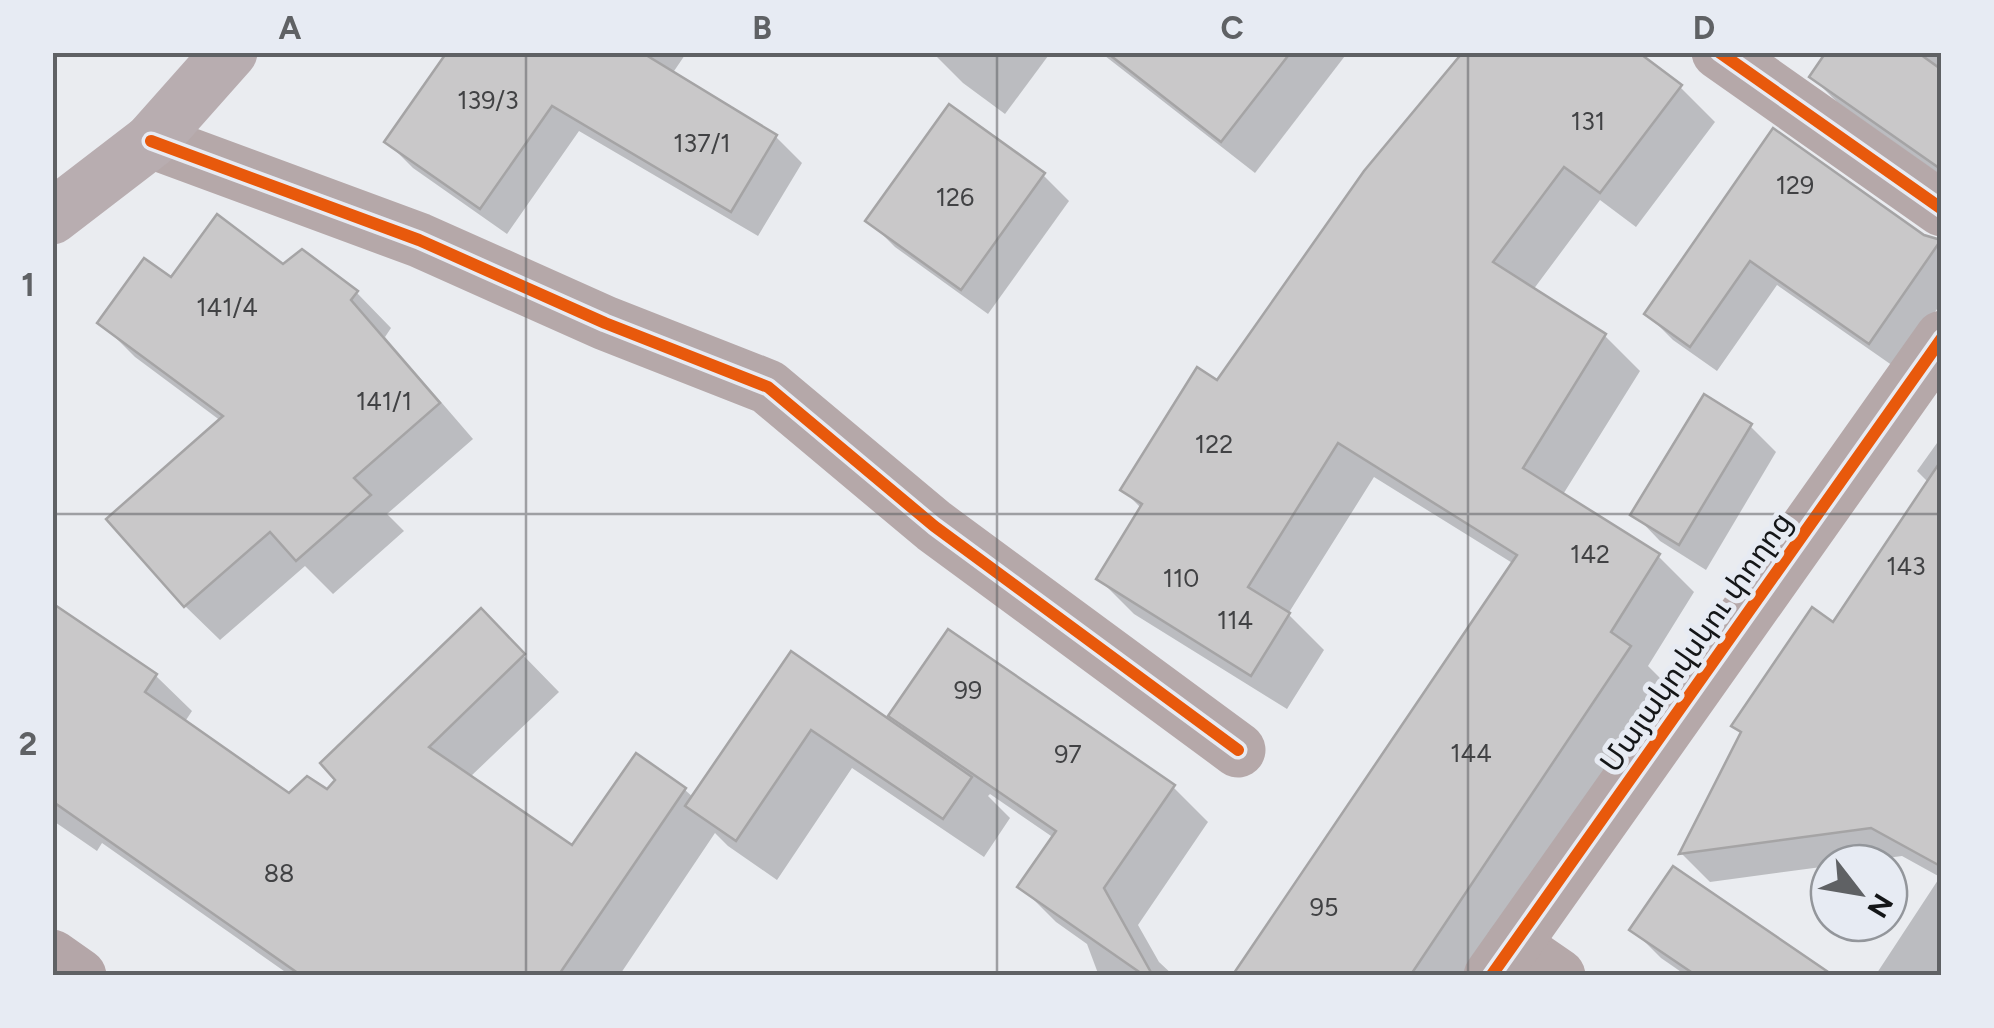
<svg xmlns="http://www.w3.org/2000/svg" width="1994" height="1028" viewBox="0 0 1994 1028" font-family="Figtree,'Noto Sans Armenian',sans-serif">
  <rect width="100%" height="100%" fill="#eaecf0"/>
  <g fill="#0003">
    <polygon points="450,52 687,52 672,74 776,137 802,163 758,236 579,131 507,234 413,168 387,142"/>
    <polygon points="932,52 1051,52 1005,114 963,83"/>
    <polygon points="1100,52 1348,52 1255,173"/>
    <polygon points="1454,52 1634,52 1680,87 1715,122 1636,227 1600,200 1533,290 1605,336 1640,371 1562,496 1658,556 1694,592 1648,666 1665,683 1469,976 1235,976 1514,564 1374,477 1288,614 1324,650 1287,709 1134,614 1099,579 1142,509 1123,490 1218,383 1461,58"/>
    <polygon points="1829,52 1942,52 1942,176 1838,103 1812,77"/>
    <polygon points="1774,132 1942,248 1942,302 1896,368 1777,285 1717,371 1673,340 1647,314"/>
    <polygon points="1043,175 1069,201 988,314 895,247 869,221"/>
    <polygon points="302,252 357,293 391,328 385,337 473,439 387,514 404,531 333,594 305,566 220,640 185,606 221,421 135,357 100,322 171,281 283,267"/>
    <polygon points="1750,426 1776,452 1706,570 1660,541 1634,514"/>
    <polygon points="1942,436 1942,976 1875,976 1940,877 1902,856 1849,863 1829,863 1829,866 1710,882 1682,854 1743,734 1834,625 1929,483 1917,471"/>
    <polygon points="52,606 156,676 192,711 184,723 289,797 328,792 481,612 559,692 470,777 573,848 685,790 694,798 791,654 904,733 906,731 891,715 1173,787 1208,822 1138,925 1159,962 1174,976 1099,976 1087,944 1056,922 1021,887 1054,838 990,794 988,796 1010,818 984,857 852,768 777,880 728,846 715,833 619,976 291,976 102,843 97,851 52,820"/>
    <polygon points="1632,929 1829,976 1687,976 1661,958"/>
  </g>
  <g fill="#c9c8c9" stroke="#a5a4a5" stroke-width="2.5">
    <polygon points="447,52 641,52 777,135 731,212 552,106 480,209 384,142"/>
    <polygon points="1106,52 1291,52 1221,142"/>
    <polygon points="1463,52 1638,52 1682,85 1600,193 1564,167 1493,262 1606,334 1523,468 1660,554 1611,632 1631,646 1410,976 1232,976 1517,555 1338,443 1248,587 1290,613 1251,676 1096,579 1142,504 1120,490 1197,367 1217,380 1364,171"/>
    <polygon points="1826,52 1917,52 1942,70 1942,170 1809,77"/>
    <polygon points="949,104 1045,173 961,290 865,221"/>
    <polygon points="1773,128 1924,235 1941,240 1869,344 1750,261 1690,347 1644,314"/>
    <polygon points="217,214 283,264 302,249 358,291 351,300 440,403 354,478 371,495 296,561 270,532 184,607 106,519 223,416 97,323 144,258 171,277"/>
    <polygon points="1704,394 1752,424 1679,545 1630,515"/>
    <polygon points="1942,459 1942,867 1871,828 1679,854 1741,732 1731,726 1812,607 1833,622"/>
    <polygon points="52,603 157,674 145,692 289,793 307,776 327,789 335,780 320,763 481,608 525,654 429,747 572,845 636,753 686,788 558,976 302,976 52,801"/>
    <polygon points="948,629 1175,785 1104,888 1153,976 1145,976 1017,887 1056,831 888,716"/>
    <polygon points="791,651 972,777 943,819 811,730 736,841 685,806"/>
    <polygon points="1673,866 1834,976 1697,976 1629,930"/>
  </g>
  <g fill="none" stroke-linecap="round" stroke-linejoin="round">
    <g stroke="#b5a8a9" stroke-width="55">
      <polyline points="1719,52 1942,209"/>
      <polyline points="151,141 419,240 605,323 768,387 934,526 1238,750"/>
      <polyline points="1513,945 1558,976"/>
      <polyline points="1491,976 1942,338"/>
    </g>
    <polyline stroke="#b4a6a8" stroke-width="55" points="52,957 79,976"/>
    <polyline stroke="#b8adb0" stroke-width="55" points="52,217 151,141 230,52"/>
    <g stroke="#e7ebf3" stroke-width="19">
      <g id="cycleway">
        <polyline points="1719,52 1942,209"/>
        <polyline points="151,141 419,240 605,323 768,387 934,526 1238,750"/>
        <polyline points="1491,976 1942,338"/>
      </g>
    </g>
    <use href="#cycleway" stroke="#e8590c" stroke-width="12"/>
  </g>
  <path fill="none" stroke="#5f6164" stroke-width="2.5" stroke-opacity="0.55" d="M526,52V976M997,52V976M1468,52V976M52,514H1942"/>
  <g text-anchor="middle" stroke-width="10" stroke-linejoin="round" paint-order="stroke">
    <g font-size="25" fill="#414244">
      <text x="488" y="109">139/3</text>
      <text x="1588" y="130">131</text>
      <text x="702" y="152">137/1</text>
      <text x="1795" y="194">129</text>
      <text x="955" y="206">126</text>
      <text x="227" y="316">141/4</text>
      <text x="384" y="410">141/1</text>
      <text x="1214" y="453">122</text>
      <text x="1590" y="563">142</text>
      <text x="1906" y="575">143</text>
      <text x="1181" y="587">110</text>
      <text x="1235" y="629">114</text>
      <text x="968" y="699">99</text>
      <text x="1471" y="762">144</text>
      <text x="1068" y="763">97</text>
      <text x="279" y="882">88</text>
      <text x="1324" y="916">95</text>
    </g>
    <g font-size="30" fill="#141618" stroke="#e7ebf3">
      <text transform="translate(1696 642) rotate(-55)" y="10">Մայակովսկու փողոց</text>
    </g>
  </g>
  <rect width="1994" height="1028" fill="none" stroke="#e7ebf3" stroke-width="110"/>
  <g transform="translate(1859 893) rotate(121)"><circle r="48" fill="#e7ebf3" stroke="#93969b" stroke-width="2.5"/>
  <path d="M0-8L18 38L0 25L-18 38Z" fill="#5f6164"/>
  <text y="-15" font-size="28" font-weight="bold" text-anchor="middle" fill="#141618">N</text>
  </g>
  <rect x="55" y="55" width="1884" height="918" fill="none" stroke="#5f6164" stroke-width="4"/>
  <g font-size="32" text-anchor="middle" font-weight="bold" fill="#5f6164">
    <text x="290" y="39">A</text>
    <text x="762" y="39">B</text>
    <text x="1232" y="39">C</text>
    <text x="1704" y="39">D</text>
    <text x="28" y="296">1</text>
    <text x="28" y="755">2</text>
  </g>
</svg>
